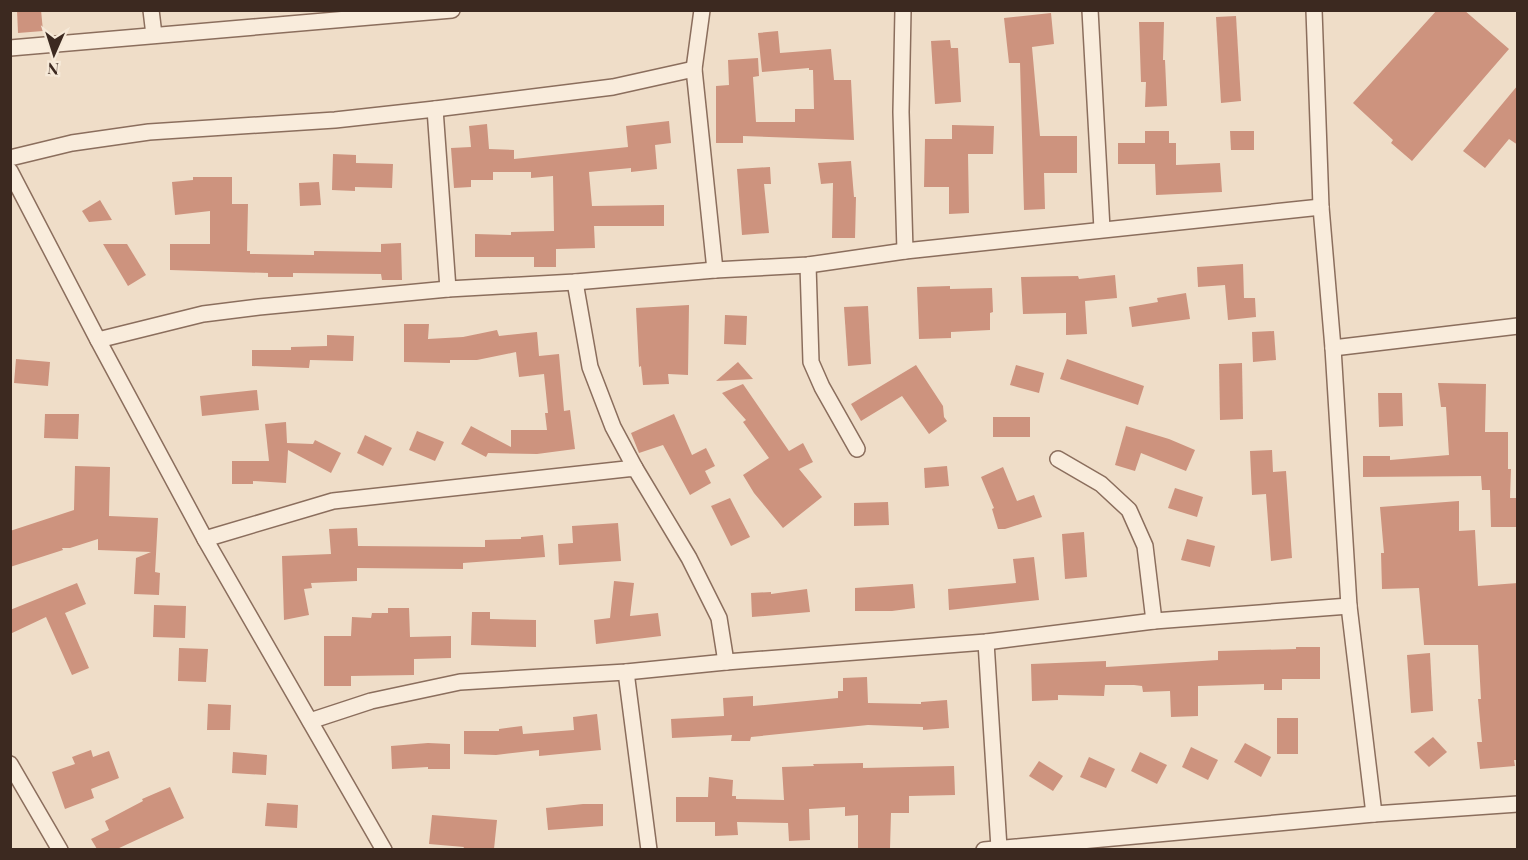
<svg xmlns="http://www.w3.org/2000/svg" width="1528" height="860" viewBox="0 0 1528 860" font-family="'Playfair Display',serif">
  <rect width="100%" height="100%" fill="#efddc8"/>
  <g fill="#cd937e">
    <polygon points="17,10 41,10 43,31 18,33"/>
    <polygon points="1437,10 1464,10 1509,49 1412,161 1391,143 1393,140 1353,103"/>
    <polygon points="1051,13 1054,44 1032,47 1040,136 1077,136 1077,173 1044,173 1045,209 1024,210 1020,63 1009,63 1004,18"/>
    <polygon points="1236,16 1241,101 1221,103 1216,17"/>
    <polygon points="1139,22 1164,22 1163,60 1165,60 1167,106 1145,107 1146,82 1141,82"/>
    <polygon points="778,31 780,53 831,49 834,80 851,80 854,140 743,136 743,143 716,143 716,86 729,85 728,60 758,58 759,76 753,77 756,122 795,122 795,109 814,109 813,70 809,70 809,68 762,72 758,33"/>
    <polygon points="950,40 951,48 958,48 961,102 935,104 931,41"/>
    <polygon points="1518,85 1518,145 1509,139 1485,168 1463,151"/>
    <polygon points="669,121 671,143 655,145 657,169 631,172 631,168 589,172 592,206 664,205 664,226 594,226 595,248 556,249 556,267 534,267 534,257 475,257 475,234 511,235 511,232 554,231 553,176 531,178 531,172 493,172 493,180 471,180 471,187 454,188 451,148 471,147 469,126 487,124 489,149 514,150 514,159 628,147 626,126"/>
    <polygon points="952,125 994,126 993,154 968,154 969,213 949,214 949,187 924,187 925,139 952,139"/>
    <polygon points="1145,131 1169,131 1169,143 1176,143 1176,165 1220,163 1222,192 1156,195 1155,164 1118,164 1118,143 1145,143"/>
    <polygon points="1230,131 1254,131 1254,150 1231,150"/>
    <polygon points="333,154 356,155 356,163 393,164 392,188 355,187 355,191 332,190"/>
    <polygon points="851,161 854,197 856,197 855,238 832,238 833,183 821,184 818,163"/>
    <polygon points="770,167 771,184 764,184 769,233 742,235 737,169"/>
    <polygon points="193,177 232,177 232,204 248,204 247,251 250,251 250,254 314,255 314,251 381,252 381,244 401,243 402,280 382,280 381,274 293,273 293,277 268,277 268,273 170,270 170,244 210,244 210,211 175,215 172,182 193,180"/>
    <polygon points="319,182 321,205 300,206 299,183"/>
    <polygon points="100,200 112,220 89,222 82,211"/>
    <polygon points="103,244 127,244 146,275 128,286"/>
    <polygon points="1243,264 1244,298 1255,298 1256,317 1228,320 1225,285 1198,287 1197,267"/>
    <polygon points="1115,275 1117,298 1085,301 1087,334 1066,335 1066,313 1023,314 1021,277 1078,276 1079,279"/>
    <polygon points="950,286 950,289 992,288 993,312 990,313 990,330 951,332 951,338 919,339 917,287"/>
    <polygon points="1186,293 1190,319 1132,327 1129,307 1158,302 1157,298"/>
    <polygon points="689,305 688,375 668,374 669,384 643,385 641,366 639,367 636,308"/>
    <polygon points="868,306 871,364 848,366 844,307"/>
    <polygon points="725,315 747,316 746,345 724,344"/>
    <polygon points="404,324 429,324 428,339 463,337 497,330 499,336 537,332 539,356 559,354 564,411 570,410 575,449 537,454 488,453 486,457 461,444 471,426 511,447 511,430 547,430 545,413 548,413 544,374 519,377 516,352 477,360 450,360 450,363 404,362"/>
    <polygon points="1274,331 1276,360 1253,362 1252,332"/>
    <polygon points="327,335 354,336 353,361 310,360 309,368 252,366 252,350 291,350 291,347 327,346"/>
    <polygon points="16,359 50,362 48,386 14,383"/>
    <polygon points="1067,359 1144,386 1138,405 1060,379"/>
    <polygon points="738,362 753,379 716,381"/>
    <polygon points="1242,363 1243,419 1220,420 1219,364"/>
    <polygon points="916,365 943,406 944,417 947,421 929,434 902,396 861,421 851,404"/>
    <polygon points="1016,365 1044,373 1039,393 1010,385"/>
    <polygon points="1438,383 1486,384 1485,432 1508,432 1508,469 1511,469 1510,498 1518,498 1518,527 1491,527 1490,490 1482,490 1481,476 1363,477 1363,456 1390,456 1390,460 1449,455 1446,407 1441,407"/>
    <polygon points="743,384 789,451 803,443 813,462 799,469 822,497 783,528 754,493 743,475 769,458 743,422 746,420 722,393"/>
    <polygon points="257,390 259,410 202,416 200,396"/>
    <polygon points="1378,393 1402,393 1403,426 1379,427"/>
    <polygon points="45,414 79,414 78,439 44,438"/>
    <polygon points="674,414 692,455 706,448 715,466 705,471 711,483 690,495 663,445 639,453 631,433"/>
    <rect x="993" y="417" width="37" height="20"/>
    <polygon points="286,422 287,443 313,444 315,440 341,453 331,473 288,450 286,483 253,481 253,484 232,484 232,461 269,461 265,424"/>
    <polygon points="1126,426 1169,439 1195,450 1186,471 1141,453 1135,471 1115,465"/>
    <polygon points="417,431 444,442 435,461 409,450"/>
    <polygon points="365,435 392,448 383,466 357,453"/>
    <polygon points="1272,450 1273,472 1286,471 1292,558 1271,561 1266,494 1252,495 1250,451"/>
    <polygon points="75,466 110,467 109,516 158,518 155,572 160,573 159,595 134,594 136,558 151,552 98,550 98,539 70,548 62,548 63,550 10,567 10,531 74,510"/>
    <polygon points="947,466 949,486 925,488 924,468"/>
    <polygon points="1003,467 1017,501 1034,495 1042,517 1005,529 998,529 992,509 994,508 981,477"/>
    <polygon points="1175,488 1203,497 1197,517 1168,508"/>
    <polygon points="730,498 750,537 731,546 711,506"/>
    <polygon points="1459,501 1459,531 1475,530 1478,586 1518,583 1518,760 1514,760 1515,766 1480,769 1477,742 1482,742 1478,699 1481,699 1478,645 1424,645 1419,588 1382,589 1381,553 1384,553 1380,507"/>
    <polygon points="888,502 889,525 854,526 854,503"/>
    <polygon points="618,523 621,561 559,565 558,544 573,543 572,526"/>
    <polygon points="357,528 358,546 485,547 485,540 521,539 521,537 543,535 545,557 463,563 463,569 357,568 357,581 311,583 312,588 304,589 309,615 284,620 282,556 331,554 329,529"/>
    <polygon points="1084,532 1087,577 1065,579 1062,534"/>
    <polygon points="1187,539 1215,546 1210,567 1181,560"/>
    <polygon points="1034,557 1039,600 949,610 948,589 1016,583 1013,559"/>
    <polygon points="614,581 634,583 630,616 658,613 661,636 596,644 594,620 610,618"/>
    <polygon points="77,583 86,604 65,613 89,668 72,675 46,617 10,634 10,610"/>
    <polygon points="913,584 915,608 892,611 855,611 855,588"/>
    <polygon points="807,589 810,612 752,617 751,593 771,592 771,594"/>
    <polygon points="154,605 186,606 185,638 153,637"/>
    <polygon points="388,608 409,608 410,637 451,636 451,658 414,659 414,675 351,676 351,686 324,686 324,636 351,636 352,617 371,618 372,613 388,613"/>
    <polygon points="472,612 490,612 490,619 536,620 536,647 471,645"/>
    <polygon points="1296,647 1320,647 1320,679 1282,679 1282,690 1264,690 1264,684 1198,686 1198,716 1171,717 1170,691 1143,692 1142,686 1134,685 1105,685 1104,696 1058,695 1058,700 1032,701 1031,664 1106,661 1106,667 1218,660 1218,651 1296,649"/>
    <polygon points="179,648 208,649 206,682 178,681"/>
    <polygon points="1430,653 1433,711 1411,713 1407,655"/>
    <polygon points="867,677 868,703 921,704 921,702 947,700 949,728 923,730 923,727 868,725 751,737 750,741 731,741 732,735 672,738 671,719 724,716 723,698 753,696 753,706 838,698 838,691 843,691 843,678"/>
    <polygon points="208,704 231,705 230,730 207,730"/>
    <polygon points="597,714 601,750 539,756 539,750 496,755 464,754 464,731 499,731 499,729 522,726 523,734 574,730 573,717"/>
    <rect x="1277" y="718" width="21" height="36"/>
    <polygon points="1433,737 1447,752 1429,767 1414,752"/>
    <polygon points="428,743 450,744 450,769 428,769 428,767 392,769 391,746"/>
    <polygon points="1245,743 1271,757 1261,777 1234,762"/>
    <polygon points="1191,747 1218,760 1208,780 1182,767"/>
    <polygon points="91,750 93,757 109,751 119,778 91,789 94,798 65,809 52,772 75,764 72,757"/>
    <polygon points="233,752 267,755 266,775 232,773"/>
    <polygon points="1140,752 1167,765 1157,784 1131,771"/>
    <polygon points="1089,757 1115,769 1106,788 1080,777"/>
    <polygon points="1039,761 1063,776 1053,791 1029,776"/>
    <polygon points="863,763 863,768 954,766 955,795 909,796 909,813 891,813 890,849 858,849 858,815 845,816 845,807 809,809 810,840 789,841 788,823 737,822 738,835 715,836 715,822 676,822 676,797 708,797 709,777 733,780 732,796 736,796 736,799 784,800 782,767 814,766 813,764"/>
    <polygon points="170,787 184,818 117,849 97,849 91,839 109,830 105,821 143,801 142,799"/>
    <polygon points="267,803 298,805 297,828 265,826"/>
    <polygon points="583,804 603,804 603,826 548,830 546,808"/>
    <polygon points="432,815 497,820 494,849 463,849 464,847 429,844"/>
  </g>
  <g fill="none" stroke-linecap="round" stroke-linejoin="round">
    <g stroke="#8b6e5d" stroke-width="18">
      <g id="street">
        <polyline points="151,10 154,35"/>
        <polyline points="702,10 694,69 715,270"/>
        <polyline points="903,10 901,112 905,251"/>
        <polyline points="1090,10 1102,229"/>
        <polyline points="1314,10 1321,207 1333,348 1349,606 1374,814"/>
        <polyline points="10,48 452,10"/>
        <polyline points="435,109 448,289"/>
        <polyline points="10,158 72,143 149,132 335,120 435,109 613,87 694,69"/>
        <polyline points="10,171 98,340 205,539 384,850"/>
        <polyline points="808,265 811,362 822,387 857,449"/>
        <polyline points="575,282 590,367 613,427 635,468"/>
        <polyline points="98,340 203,314 259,307 448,289 575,282 715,270 808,265 905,251 1321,207"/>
        <polyline points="1333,348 1518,326"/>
        <polyline points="1058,459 1101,484 1129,510 1145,546 1154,621"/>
        <polyline points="205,539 333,501 635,468 689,558 719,618 726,662"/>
        <polyline points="986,642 999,848"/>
        <polyline points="626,672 649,850"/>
        <polyline points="310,721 371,701 460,682 626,672 726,662 986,642 1154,621 1349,606"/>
        <polyline points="10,764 60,850"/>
        <polyline points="984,850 1374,814 1518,804"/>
      </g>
    </g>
    <use href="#street" stroke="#f9ecdc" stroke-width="15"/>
  </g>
  <rect width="1528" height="860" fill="none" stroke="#3c2920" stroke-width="24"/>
  <g transform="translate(54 54) rotate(183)" stroke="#f6e9d8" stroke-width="4.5" paint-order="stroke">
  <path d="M0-4.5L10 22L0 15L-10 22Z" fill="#3c2920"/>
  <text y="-9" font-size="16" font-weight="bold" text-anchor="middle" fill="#3c2920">N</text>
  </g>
</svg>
